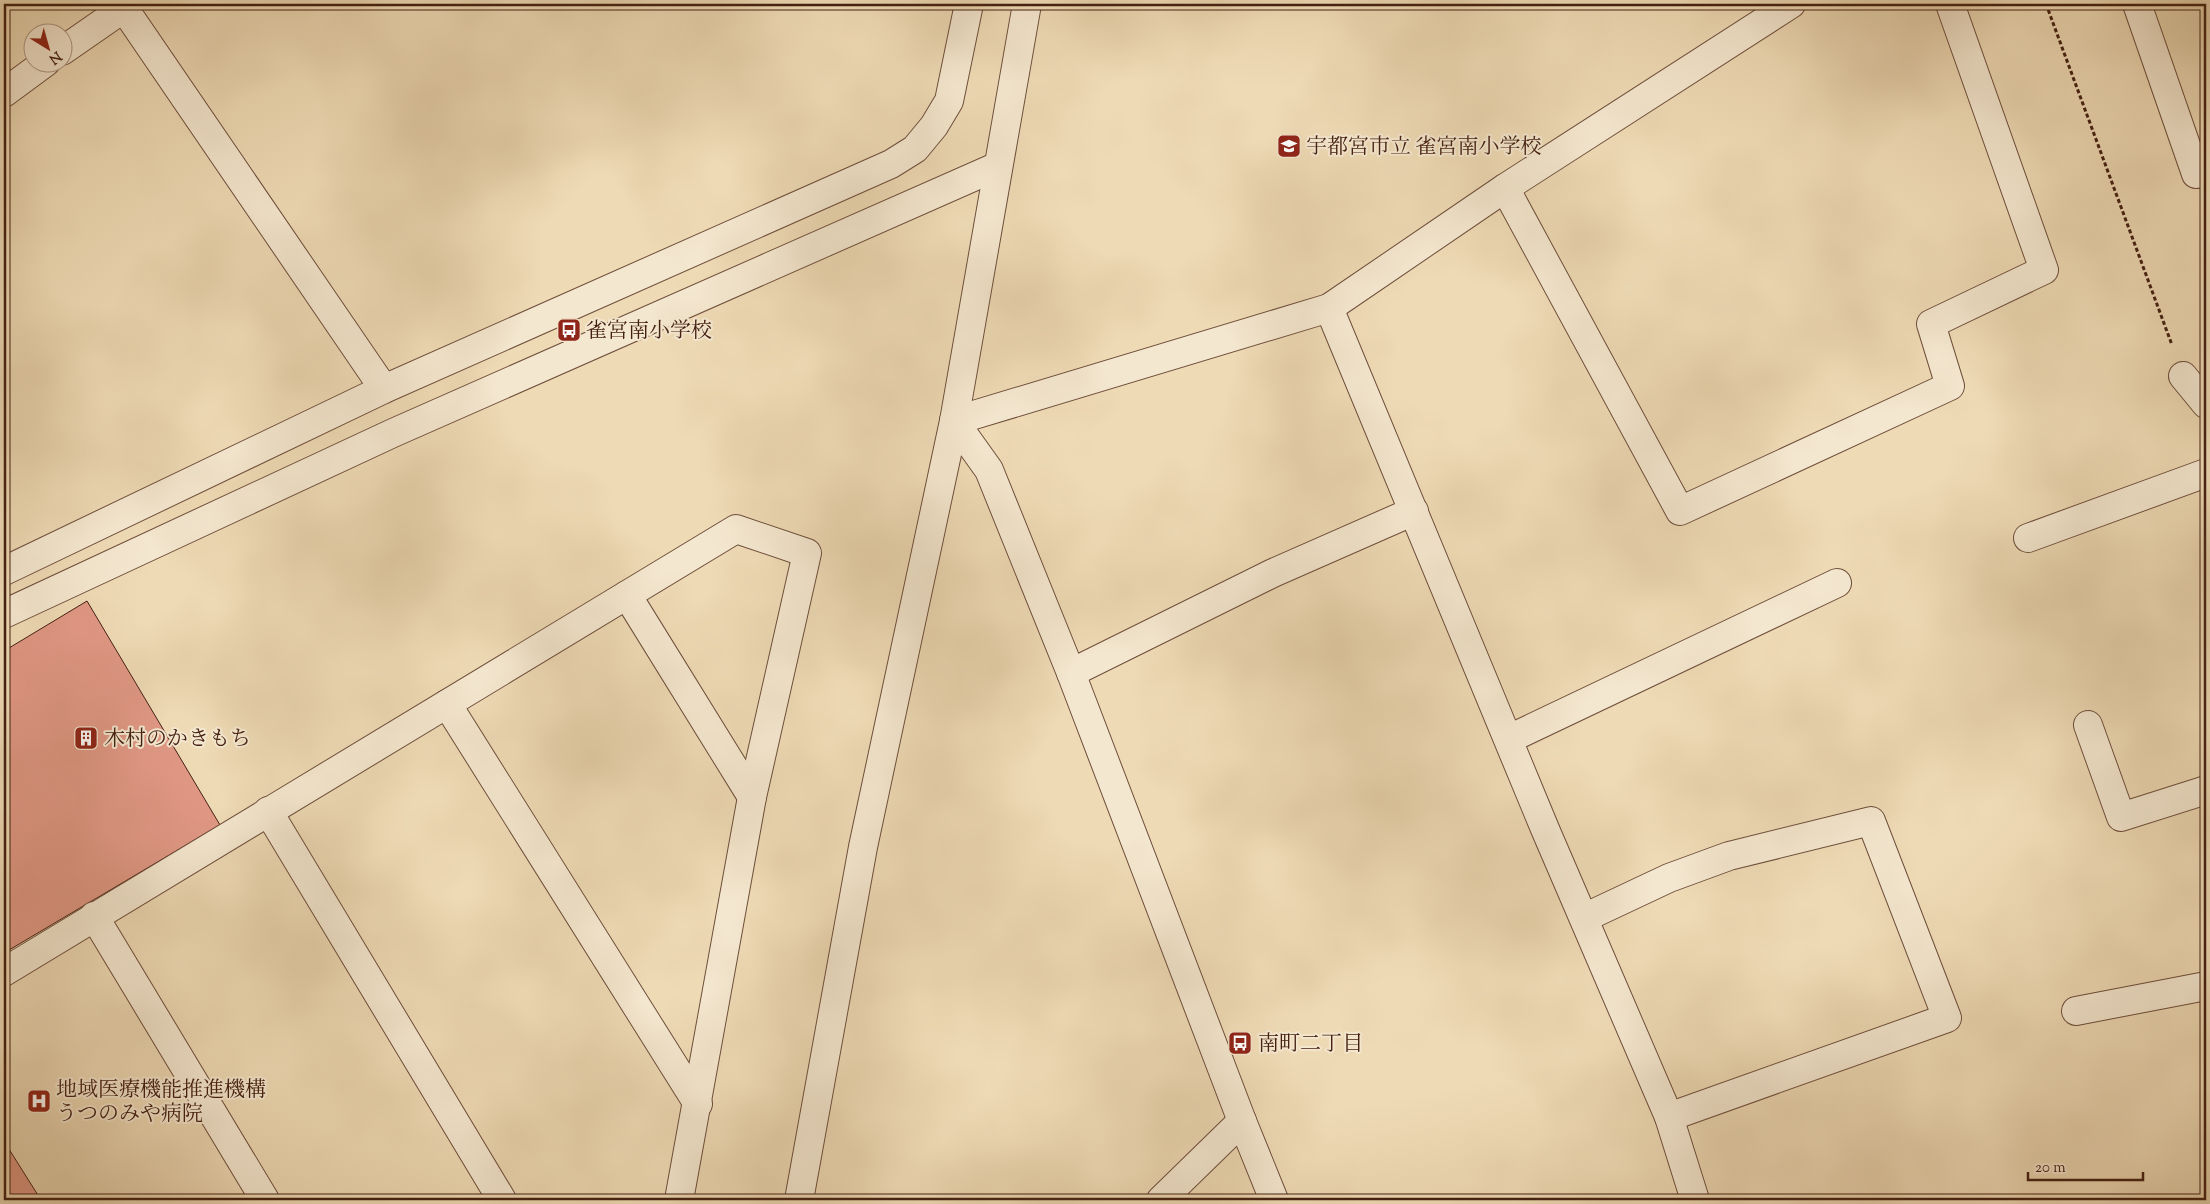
<svg xmlns="http://www.w3.org/2000/svg" width="2210" height="1204" viewBox="0 0 2210 1204" font-family="'Sorts Mill Goudy','Noto Serif JP',serif">
  <rect width="100%" height="100%" fill="#eedab5"/>
  <filter id="stains"><feTurbulence type="fractalNoise" baseFrequency=".004" numOctaves="4"/><feColorMatrix values="0 0 0 0 .2 0 0 0 0 .09 0 0 0 0 .02 0 0 0 .5 -.17"/></filter>
  <radialGradient id="worn" r=".72"><stop offset=".6" stop-color="#630" stop-opacity="0"/><stop offset="1" stop-color="#630" stop-opacity=".3"/></radialGradient>
  <g fill="#e09885" stroke="#442012">
    <polygon points="87,601 220,825 4,953 4,651"/>
    <polygon points="7,1146 41,1200 4,1200 4,1149"/>
  </g>
  <g fill="none" stroke-linecap="round" stroke-linejoin="round">
    <g stroke="#6e4e3b" stroke-width="30">
      <g id="minor">
        <polyline points="121,4 384,389"/>
        <polyline points="2137,4 2196,174 2206,167"/>
        <polyline points="62,51 124,8"/>
        <polyline points="4,93 46,62"/>
        <polyline points="1505,188 1680,511 1950,386 1931,324 2044,270 1950,4"/>
        <polyline points="1329,308 1545,829 1669,1117 1695,1200"/>
        <polyline points="2183,376 2206,404"/>
        <polyline points="954,421 1329,308 1505,188 1791,4"/>
        <polyline points="954,421 989,470 1071,673 1242,1121 1274,1200"/>
        <polyline points="2028,538 2206,473"/>
        <polyline points="4,571 384,389 891,164 915,149 934,126 949,101 969,4"/>
        <polyline points="627,595 752,797"/>
        <polyline points="4,614 393,433 998,166"/>
        <polyline points="1071,673 1273,573 1414,511"/>
        <polyline points="447,704 698,1104"/>
        <polyline points="2088,725 2121,817 2206,790"/>
        <polyline points="1509,739 1837,583"/>
        <polyline points="268,811 502,1200"/>
        <polyline points="94,916 265,1200"/>
        <polyline points="1584,918 1669,878 1729,856 1871,821 1947,1018 1669,1117"/>
        <polyline points="4,972 736,529 807,553 752,797 679,1200"/>
        <polyline points="2076,1011 2206,986"/>
        <polyline points="799,1200 863,847 954,421 1027,4"/>
        <polyline points="1161,1200 1242,1121"/>
      </g>
    </g>
    <polyline stroke="#442012" stroke-width="3" stroke-dasharray="4 2.5" stroke-linecap="butt" points="2046,4 2172,345"/>
    <use href="#minor" stroke="#f4e7cf" stroke-width="28"/>
  </g>
  <defs>
    <g id="school-square" transform="scale(1.25)"><rect x="-9" y="-9" width="18" height="18" rx="4" fill="#8f2418" stroke="#f4e7cf"/><path d="M0-5L7-2L0 1L-7-2ZM-4 1L0 2.5L4 1V4Q0 6-4 4Z" fill="#fff"/></g>
    <g id="bus-square" transform="scale(1.25)"><rect x="-9" y="-9" width="18" height="18" rx="4" fill="#8f2418" stroke="#f4e7cf"/><path d="M-5-6H5V4H4V6H2V4H-2V6H-4V4H-5ZM-3.5-4V0h7V-4ZM-3.5 1.2v1.5H-2V1.2ZM2 1.2v1.5H3.5V1.2Z" fill="#fff"/></g>
    <g id="building-square" transform="scale(1.25)"><rect x="-9" y="-9" width="18" height="18" rx="4" fill="#8f2418" stroke="#f4e7cf"/><path d="M-4-6H4V6H1V3H-1V6H-4ZM-2.5-4.3h1.7v1.8h-1.7ZM.8-4.3h1.7v1.8H.8ZM-2.5-1h1.7V.8h-1.7ZM.8-1h1.7V.8H.8Z" fill="#fff"/></g>
    <g id="hospital-square" transform="scale(1.25)"><rect x="-9" y="-9" width="18" height="18" rx="4" fill="#8f2418" stroke="#f4e7cf"/><path d="M-5-5h3v3.5h4V-5h3V5h-3V1.5h-4V5h-3Z" fill="#fff"/></g>
  </defs>
  <g fill-rule="evenodd">
    <use href="#school-square" x="1289" y="146"/>
    <use href="#bus-square" x="569" y="330"/>
    <use href="#building-square" x="86" y="738"/>
    <use href="#bus-square" x="1240" y="1043"/>
    <use href="#hospital-square" x="39" y="1101"/>
  </g>
  <g text-anchor="middle" stroke-width="4" stroke-linejoin="round" paint-order="stroke">
    <g font-size="21" fill="#442012" stroke="#f4e7cf" text-anchor="start">
      <text x="1306" y="153">宇都宮市立 雀宮南小学校</text>
      <text x="586" y="337">雀宮南小学校</text>
      <text x="104" y="745">木村のかきもち</text>
      <text x="1258" y="1050">南町二丁目</text>
      <text x="56" y="1096">地域医療機能推進機構<tspan x="56" dy="24">うつのみや病院</tspan></text>
    </g>
  </g>
  <rect width="2210" height="1204" fill="none" stroke="#eedab5" stroke-width="20"/>
  <rect x="5" y="5" width="2200" height="1194" fill="none" stroke="#442012" stroke-width="2.5"/>
  <rect x="10" y="10" width="2190" height="1184" fill="none" stroke="#442012"/>
  <g transform="translate(48 48) rotate(143)"><circle r="24" fill="#f4e7cf" stroke="#ae9783"/>
  <path d="M0-4L9 19L0 12L-9 19Z" fill="#8f2418"/>
  <text y="-8" font-size="14" font-weight="bold" text-anchor="middle" fill="#442012">N</text>
  </g>
  <path d="M2028 1172v8h115v-8" fill="none" stroke="#442012" stroke-width="2.5"/>
  <text x="2035" y="1172" font-size="15" fill="#442012" stroke="#f4e7cf" stroke-width="4" paint-order="stroke">20 m</text>
  <rect width="100%" height="100%" filter="url(#stains)"/>
  <rect width="100%" height="100%" fill="url(#worn)"/>
</svg>
